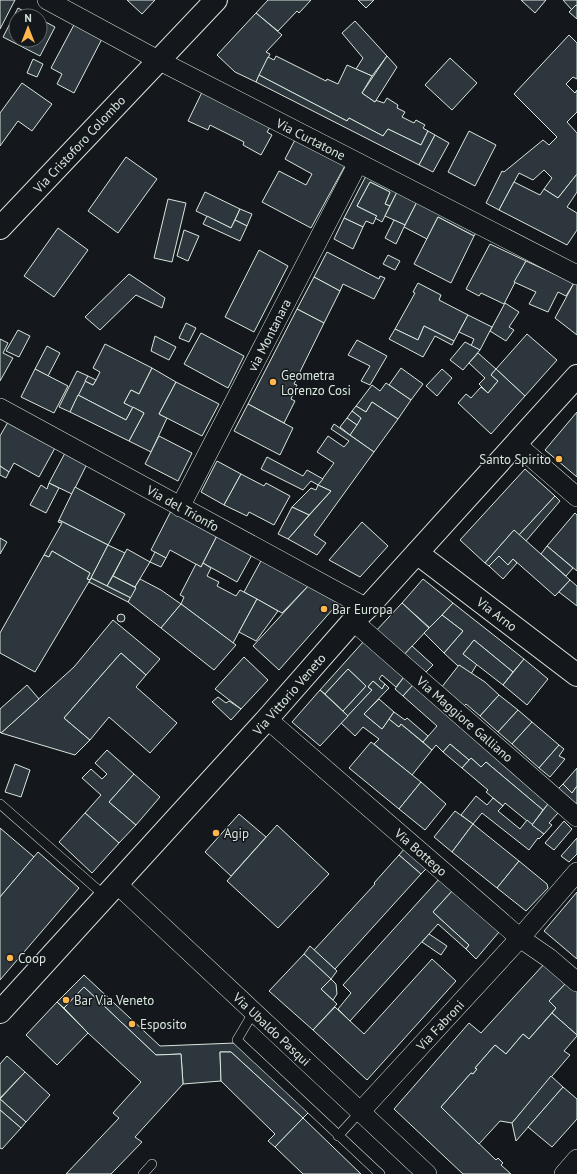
<svg xmlns="http://www.w3.org/2000/svg" width="577" height="1174" viewBox="0 0 577 1174" font-family="'PT Sans',sans-serif">
  <rect width="100%" height="100%" fill="#14181c"/>
  <g fill="#2c363c" stroke="#d8e6dc">
    <polygon points="0,0 15,0 0,29"/>
    <polygon points="127,0 155,0 142,14"/>
    <polygon points="268,0 311,0 299,13 297,11 278,31 256,13"/>
    <polygon points="358,0 374,0 366,8"/>
    <polygon points="521,0 546,0 535,13"/>
    <polygon points="563,0 577,0 577,6 576,5 572,10"/>
    <polygon points="576,5 577,6 577,19 569,12"/>
    <polygon points="18,8 33,16 16,16 16,40 40,40 40,19 55,27 40,56 3,37"/>
    <polygon points="256,13 282,35 266,52 270,54 256,82 235,72 217,55"/>
    <polygon points="76,21 104,35 74,93 57,84 62,74 51,68"/>
    <polygon points="355,21 387,56 372,76 356,69 363,58 342,33"/>
    <polygon points="569,35 577,43 577,79 573,77 566,84 575,93 577,90 577,112 567,122 577,133 577,174 558,198 544,189 552,178 544,170 533,180 519,173 499,210 486,203 502,171 504,172 543,140 549,145 557,137 514,94"/>
    <polygon points="276,56 326,81 327,79 338,84 347,65 372,76 362,93 375,102 375,100 384,103 387,98 398,105 397,108 405,112 402,117 414,123 416,120 425,125 423,128 428,131 421,145 388,129 383,136 349,118 347,121 259,75 268,57 274,60"/>
    <polygon points="387,56 397,67 375,102 362,93"/>
    <polygon points="450,58 477,83 452,110 425,85"/>
    <polygon points="33,59 43,64 37,77 27,73"/>
    <polygon points="259,75 347,121 349,118 383,136 388,129 421,145 428,131 435,135 419,165 256,82"/>
    <polygon points="22,83 52,104 32,131 18,121 0,146 0,113"/>
    <polygon points="204,88 272,124 267,132 272,135 261,155 243,145 244,142 210,125 208,130 188,121"/>
    <polygon points="469,131 496,145 475,186 448,172"/>
    <polygon points="435,135 449,143 433,172 419,165"/>
    <polygon points="297,136 347,162 311,228 262,202 279,171 306,185 312,174 285,159"/>
    <polygon points="126,157 157,179 118,233 88,211"/>
    <polygon points="367,174 398,190 390,206 385,204 390,192 370,182 357,206 377,216 373,224 366,221 363,227 344,218"/>
    <polygon points="577,174 577,192 567,207 577,213 577,230 567,245 499,210 514,182 540,195 544,189 558,198"/>
    <polygon points="370,182 390,192 385,204 390,206 382,222 375,218 377,216 357,206"/>
    <polygon points="398,190 418,200 405,225 385,216"/>
    <polygon points="205,192 240,209 231,228 196,211"/>
    <polygon points="168,199 186,203 172,262 154,258"/>
    <polygon points="418,200 477,231 474,236 438,217 427,239 404,227"/>
    <polygon points="240,209 252,214 247,226 235,220"/>
    <polygon points="207,216 231,228 235,220 247,226 240,241 203,224"/>
    <polygon points="438,217 474,236 451,283 414,264"/>
    <polygon points="344,218 363,227 353,249 334,239"/>
    <polygon points="394,220 405,225 396,244 385,238"/>
    <polygon points="58,228 88,250 54,297 24,276"/>
    <polygon points="184,230 199,236 188,261 177,256"/>
    <polygon points="490,244 526,261 504,304 481,293 479,296 466,289"/>
    <polygon points="259,250 288,266 254,332 225,317"/>
    <polygon points="327,252 379,279 380,276 385,278 374,299 343,284 340,291 314,277"/>
    <polygon points="388,255 400,261 395,270 383,264"/>
    <polygon points="526,261 574,283 566,296 558,292 548,312 529,304 536,292 514,282"/>
    <polygon points="129,274 165,298 162,308 136,295 100,330 85,317"/>
    <polygon points="314,277 340,291 324,323 297,309"/>
    <polygon points="418,283 441,295 439,300 468,315 454,341 424,326 418,340 395,329 415,293 413,292"/>
    <polygon points="574,283 577,284 577,335 555,318"/>
    <polygon points="505,303 519,312 509,327 514,330 506,341 490,331"/>
    <polygon points="297,309 324,323 294,384 297,385 291,399 295,401 284,423 248,404"/>
    <polygon points="468,315 492,327 480,350 471,346 474,339 459,332"/>
    <polygon points="186,323 196,328 189,342 179,338"/>
    <polygon points="424,326 454,341 452,345 435,336 423,357 389,339 395,329 418,340"/>
    <polygon points="18,330 30,336 19,357 6,351"/>
    <polygon points="201,333 244,356 228,388 184,364"/>
    <polygon points="527,334 557,360 525,396 496,369"/>
    <polygon points="155,336 176,347 169,360 151,351"/>
    <polygon points="0,339 8,343 3,353 13,358 0,381"/>
    <polygon points="357,340 387,356 370,385 361,381 370,366 348,355"/>
    <polygon points="465,342 480,350 463,370 450,360"/>
    <polygon points="105,344 152,368 139,394 131,390 124,403 133,407 126,420 78,395 85,381 93,385 96,380 100,372 93,368"/>
    <polygon points="47,346 60,353 48,376 35,369"/>
    <polygon points="478,353 496,369 491,375 498,381 488,393 479,384 485,378 469,363"/>
    <polygon points="152,368 176,382 159,414 167,418 151,452 129,441 144,413 124,403 131,390 139,394"/>
    <polygon points="401,368 423,384 411,400 389,385"/>
    <polygon points="35,369 68,386 54,413 21,397"/>
    <polygon points="442,369 452,378 437,396 426,386"/>
    <polygon points="496,369 525,396 491,434 458,403 466,394 471,398 481,387 488,393 498,381 491,375"/>
    <polygon points="77,371 88,376 70,412 59,407"/>
    <polygon points="88,376 96,380 93,385 85,381"/>
    <polygon points="176,382 219,404 202,436 159,414"/>
    <polygon points="386,383 411,400 398,419 372,402 366,412 356,406 372,385 380,391"/>
    <polygon points="78,395 126,420 133,407 144,413 129,441 70,412"/>
    <polygon points="372,402 398,419 374,452 350,435 361,418 352,411 356,406 366,412"/>
    <polygon points="248,404 293,428 280,455 234,431"/>
    <polygon points="352,411 361,418 357,425 347,418"/>
    <polygon points="577,412 577,477 545,450"/>
    <polygon points="347,418 357,425 350,435 340,427"/>
    <polygon points="8,422 55,448 39,477 14,463 9,472 0,466 0,436"/>
    <polygon points="334,424 374,452 314,535 326,543 317,555 288,539 331,491 318,485 334,463 317,452 328,436 344,447 349,441 331,429"/>
    <polygon points="159,436 192,453 178,481 145,464"/>
    <polygon points="65,453 87,464 72,494 49,483"/>
    <polygon points="267,457 303,476 307,470 323,479 318,485 311,481 303,490 261,469"/>
    <polygon points="217,461 241,474 224,505 201,492"/>
    <polygon points="0,466 9,472 6,478 0,475"/>
    <polygon points="525,469 555,496 519,535 514,530 485,563 460,540"/>
    <polygon points="241,474 264,486 266,483 290,496 274,525 249,512 247,516 224,505"/>
    <polygon points="49,483 59,488 46,513 30,505 41,485 47,489"/>
    <polygon points="318,485 331,491 309,515 292,507 311,488 316,490"/>
    <polygon points="75,487 125,514 108,545 59,520"/>
    <polygon points="555,496 560,501 526,541 519,535"/>
    <polygon points="292,507 309,515 288,539 278,534"/>
    <polygon points="172,509 218,534 201,567 170,550 166,558 151,550"/>
    <polygon points="575,513 577,515 577,571 547,546"/>
    <polygon points="59,520 108,545 90,580 87,579 90,573 52,551 49,557 44,555 62,523 58,522"/>
    <polygon points="362,522 388,546 360,577 329,560"/>
    <polygon points="514,530 570,580 555,596 513,559 508,565 499,556 489,566 485,563"/>
    <polygon points="218,534 253,553 237,582 203,563"/>
    <polygon points="0,538 7,542 0,554"/>
    <polygon points="108,545 125,553 107,586 91,578"/>
    <polygon points="547,546 573,568 566,576 541,554"/>
    <polygon points="127,549 150,562 135,587 113,576"/>
    <polygon points="52,551 90,573 87,579 90,580 35,672 0,653 0,633 44,555 49,557"/>
    <polygon points="155,552 166,558 161,567 150,562"/>
    <polygon points="499,556 508,565 513,559 517,563 503,579 489,566"/>
    <polygon points="262,559 310,584 282,613 244,592"/>
    <polygon points="203,563 211,568 207,576 219,582 217,586 236,596 240,590 257,599 233,643 181,604 184,597 180,595 196,564 201,567"/>
    <polygon points="113,576 136,588 131,598 107,586"/>
    <polygon points="91,578 131,598 128,602 89,582"/>
    <polygon points="140,579 161,590 181,604 161,628 128,602 136,588 135,587"/>
    <polygon points="423,579 453,603 430,628 402,603"/>
    <polygon points="570,580 577,586 577,606 559,592"/>
    <polygon points="310,584 341,600 279,670 253,646"/>
    <polygon points="257,599 278,611 256,641 239,632"/>
    <polygon points="402,603 429,628 403,656 375,632"/>
    <polygon points="453,603 524,659 513,672 474,640 463,654 477,664 471,674 459,665 458,666 444,653 463,631 442,615"/>
    <polygon points="181,604 236,645 214,670 161,628"/>
    <circle cx="121" cy="618" r="4"/>
    <polygon points="442,615 463,631 444,653 424,633"/>
    <polygon points="113,620 160,659 146,675 121,653 64,718 90,740 75,755 1,733 74,667"/>
    <polygon points="474,640 513,672 503,685 463,654"/>
    <polygon points="364,641 404,677 396,687 382,675 379,679 385,684 382,689 373,681 368,687 372,690 348,716 343,711 366,686 348,669 325,694 320,690"/>
    <polygon points="412,646 433,665 423,675 403,656"/>
    <polygon points="121,653 146,675 136,687 177,723 150,753 109,717 90,740 64,718"/>
    <polygon points="244,657 268,680 241,709 215,689"/>
    <polygon points="524,659 548,679 527,705 503,685"/>
    <polygon points="459,665 485,682 499,695 480,716 466,704 463,707 441,688"/>
    <polygon points="348,669 366,686 343,711 325,694"/>
    <polygon points="404,677 413,685 403,696 395,689"/>
    <polygon points="373,681 382,689 385,684 389,688 364,714 382,729 389,719 399,727 401,724 432,750 412,775 374,744 379,739 363,727 355,736 341,723 372,690 368,687"/>
    <polygon points="27,685 39,699 1,733 0,732 0,709"/>
    <polygon points="413,685 548,804 543,810 486,762 481,767 471,758 469,760 450,744 443,752 436,745 432,750 423,742 437,726 403,696"/>
    <polygon points="320,690 348,716 320,746 292,722"/>
    <polygon points="499,695 518,710 498,732 480,716"/>
    <polygon points="218,697 226,703 229,701 241,709 231,720 212,702"/>
    <polygon points="379,699 394,712 382,729 364,714"/>
    <polygon points="518,710 532,722 512,744 498,732"/>
    <polygon points="394,712 405,720 407,718 428,736 423,742 401,724 399,727 389,719"/>
    <polygon points="532,722 559,745 539,768 512,744"/>
    <polygon points="371,742 421,782 399,809 349,768"/>
    <polygon points="450,744 469,760 462,768 443,752"/>
    <polygon points="559,745 564,749 559,756 565,759 550,777 539,768"/>
    <polygon points="107,750 134,774 109,802 136,825 119,843 85,813 101,795 82,778 91,769 102,779 107,774 95,763"/>
    <polygon points="471,758 481,767 486,762 543,810 532,825 505,803 503,806 486,792 488,790 462,768"/>
    <polygon points="15,764 30,770 21,797 5,792"/>
    <polygon points="577,768 577,786 572,793 563,784"/>
    <polygon points="134,774 160,797 136,825 109,802"/>
    <polygon points="421,782 446,804 425,830 399,809"/>
    <polygon points="563,784 572,793 577,786 577,807 557,790"/>
    <polygon points="476,796 487,805 493,798 503,806 498,811 520,829 527,820 544,834 539,839 538,838 529,850 482,813 473,824 461,815"/>
    <polygon points="548,804 558,813 549,823 552,825 544,834 532,825"/>
    <polygon points="455,811 473,824 452,852 434,837"/>
    <polygon points="85,813 119,843 92,873 59,842"/>
    <polygon points="239,814 266,837 231,876 205,852"/>
    <polygon points="564,821 572,829 554,850 545,843"/>
    <polygon points="473,824 519,861 497,888 452,852"/>
    <polygon points="277,825 329,874 278,928 227,881"/>
    <polygon points="0,828 34,857 0,897"/>
    <polygon points="577,838 577,854 569,862 561,856"/>
    <polygon points="405,848 427,868 421,874 399,855"/>
    <polygon points="38,852 79,888 0,980 0,897"/>
    <polygon points="399,855 421,874 335,969 314,950 375,884 374,883"/>
    <polygon points="519,861 547,884 548,888 526,911 497,888"/>
    <polygon points="440,878 453,890 433,912 469,945 466,949 438,924 350,1021 338,1009 351,993 343,985"/>
    <polygon points="453,890 499,932 476,959 466,949 469,945 433,912"/>
    <polygon points="577,892 577,959 544,931"/>
    <polygon points="429,934 447,946 441,955 422,942"/>
    <polygon points="310,946 337,971 331,979 304,954"/>
    <polygon points="304,954 331,979 321,989 337,1004 313,1030 269,991"/>
    <polygon points="432,959 456,981 367,1080 313,1030 335,1007 364,1034"/>
    <polygon points="545,963 567,982 549,1001 556,1008 529,1039 523,1034 506,1054 495,1045 475,1068 477,1069 473,1074 471,1073 441,1107 496,1160 498,1158 503,1163 501,1165 511,1174 463,1174 394,1109 469,1023 481,1033"/>
    <polygon points="84,975 160,1046 235,1043 309,1112 303,1118 231,1052 220,1052 221,1081 183,1084 181,1054 156,1055 84,987 64,1008 57,1002"/>
    <polygon points="331,979 336,984 337,994 333,1000 321,989"/>
    <polygon points="567,982 577,991 577,1035 552,1013 556,1008 549,1001"/>
    <polygon points="84,987 156,1055 181,1054 183,1084 135,1137 142,1142 111,1174 66,1174 119,1118 113,1113 141,1082 88,1033 64,1008"/>
    <polygon points="57,1002 88,1033 57,1065 26,1035"/>
    <polygon points="552,1013 577,1035 577,1036 564,1051 570,1055 512,1123 500,1121 479,1144 441,1107 471,1073 473,1074 477,1069 475,1068 495,1045 506,1054 523,1034 529,1039"/>
    <polygon points="220,1052 231,1052 303,1118 275,1147 268,1141 275,1134 221,1081"/>
    <polygon points="7,1056 25,1072 0,1098 0,1064"/>
    <polygon points="25,1072 50,1095 26,1122 0,1099"/>
    <polygon points="551,1076 563,1087 516,1141 512,1123"/>
    <polygon points="563,1087 577,1099 577,1119 552,1147 528,1127"/>
    <polygon points="0,1099 26,1122 21,1128 0,1110"/>
    <polygon points="0,1110 21,1128 2,1149 0,1148"/>
    <polygon points="303,1118 361,1174 303,1174 275,1147"/>
  </g>
  <g fill="none" stroke-linecap="round" stroke-linejoin="round">
    <g stroke="#d8e6dc" stroke-width="10">
      <g id="lane">
        <polyline points="0,804 105,896"/>
        <polyline points="253,1013 237,1040 380,1174"/>
        <polyline points="338,1136 360,1112"/>
        <polyline points="143,1174 152,1164"/>
      </g>
    </g>
    <g stroke="#d8e6dc" stroke-width="20">
      <g id="street">
        <polyline points="47,0 158,60 577,275"/>
        <polyline points="0,408 367,608"/>
        <polyline points="516,444 577,497"/>
        <polyline points="180,507 358,163"/>
        <polyline points="353,621 577,817"/>
        <polyline points="267,719 520,938 549,958 577,982"/>
        <polyline points="117,884 427,1174"/>
        <polyline points="360,1112 520,938 577,872"/>
        <polyline points="564,1174 577,1159"/>
      </g>
    </g>
    <g stroke="#d8e6dc" stroke-width="24">
      <g id="secondary">
        <polyline points="0,228 216,0"/>
        <polyline points="417,553 577,675"/>
        <polyline points="0,1012 267,719 353,621 367,608 577,376"/>
      </g>
    </g>
    <use href="#lane" stroke="#14181c" stroke-width="9"/>
    <use href="#street" stroke="#14181c" stroke-width="19"/>
    <use href="#secondary" stroke="#14181c" stroke-width="22"/>
  </g>
  <g fill="#ffb74d" stroke="#14181c" stroke-width="1.5">
    <circle cx="273" cy="382" r="4"/>
    <circle cx="559" cy="459" r="4"/>
    <circle cx="324" cy="609" r="4"/>
    <circle cx="216" cy="833" r="4"/>
    <circle cx="10" cy="958" r="4"/>
    <circle cx="66" cy="1000" r="4"/>
    <circle cx="132" cy="1024" r="4"/>
  </g>
  <g text-anchor="middle" stroke-width="3" stroke-linejoin="round" paint-order="stroke">
    <g font-size="13" fill="#d8e6dc" stroke="#14181c">
      <text transform="translate(311 139) rotate(27)" y="5">Via Curtatone</text>
      <text transform="translate(79 144) rotate(-47)" y="5">Via Cristoforo Colombo</text>
      <text transform="translate(269 335) rotate(-63)" y="5">via Montanara</text>
      <text transform="translate(183 508) rotate(29)" y="5">Via del Trionfo</text>
      <text transform="translate(497 614) rotate(37)" y="5">Via Arno</text>
      <text transform="translate(289 694) rotate(-49)" y="5">Via Vittorio Veneto</text>
      <text transform="translate(465 719) rotate(41)" y="5">Via Maggiore Galliano</text>
      <text transform="translate(421 852) rotate(41)" y="5">Via Bottego</text>
      <text transform="translate(440 1025) rotate(-47)" y="5">Via Fabroni</text>
      <text transform="translate(272 1029) rotate(43)" y="5">Via Ubaldo Pasqui</text>
    </g>
    <g font-size="13" fill="#d8e6dc" stroke="#14181c" text-anchor="start">
      <text x="281" y="380">Geometra<tspan x="281" dy="15">Lorenzo Cosi</tspan></text>
      <text x="551" y="464" text-anchor="end">Santo Spirito</text>
      <text x="332" y="614">Bar Europa</text>
      <text x="224" y="838">Agip</text>
      <text x="18" y="963">Coop</text>
      <text x="74" y="1005">Bar Via Veneto</text>
      <text x="140" y="1029">Esposito</text>
    </g>
  </g>
  <g transform="translate(28 28)"><circle r="19" fill="#14181c" stroke="#626a69"/>
  <path d="M0-3L7 15L0 10L-7 15Z" fill="#ffb74d"/>
  <text y="-6" font-size="11" font-weight="bold" text-anchor="middle" fill="#d8e6dc">N</text>
  </g>
</svg>
